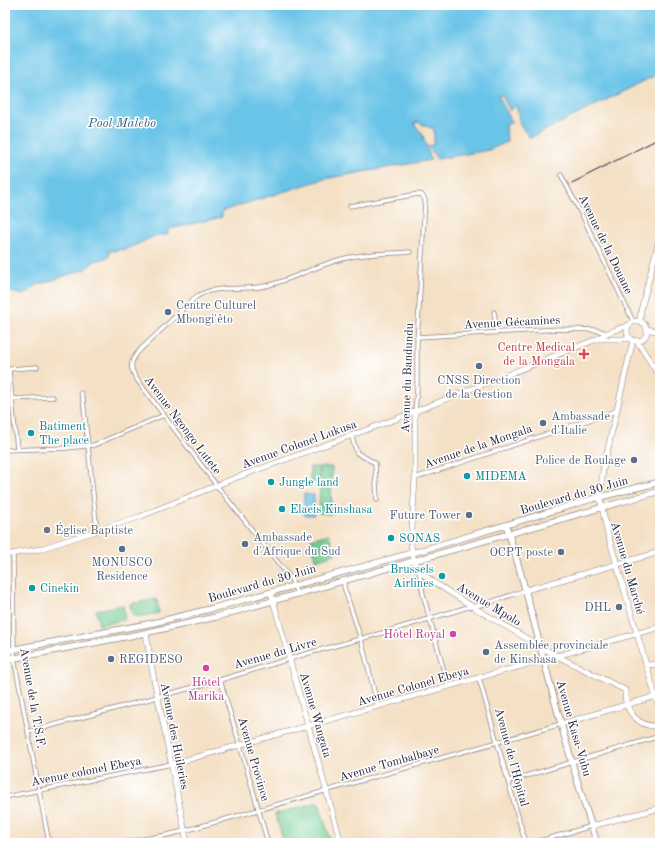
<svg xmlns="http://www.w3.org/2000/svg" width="665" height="848" viewBox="0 0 665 848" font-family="'Old Standard TT',serif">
  <rect width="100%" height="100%" fill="#fff"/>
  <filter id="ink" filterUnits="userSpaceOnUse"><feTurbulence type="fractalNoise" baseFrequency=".025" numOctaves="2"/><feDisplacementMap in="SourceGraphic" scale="8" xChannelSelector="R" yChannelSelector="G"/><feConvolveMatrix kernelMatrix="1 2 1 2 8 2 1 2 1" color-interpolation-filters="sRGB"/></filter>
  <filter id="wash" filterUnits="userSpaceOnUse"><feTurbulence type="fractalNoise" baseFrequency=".012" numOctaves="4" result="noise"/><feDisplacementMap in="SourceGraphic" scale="16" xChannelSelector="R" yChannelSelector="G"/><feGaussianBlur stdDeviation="0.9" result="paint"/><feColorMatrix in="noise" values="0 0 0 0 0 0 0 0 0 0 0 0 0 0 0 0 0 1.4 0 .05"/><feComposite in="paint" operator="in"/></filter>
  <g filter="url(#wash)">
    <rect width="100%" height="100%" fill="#f4e0c5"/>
    <g fill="#70ca91" stroke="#497666">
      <rect x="310" y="467" width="9" height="15"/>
      <polygon points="320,467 332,467 331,514 319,513"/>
      <polygon points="329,534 335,554 315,560 310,539"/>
      <polygon points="157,599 159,613 137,617 132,615 130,604"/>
      <polygon points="123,605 125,618 124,620 99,625 96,610"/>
      <polygon points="319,802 331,843 284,843 275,814"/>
    </g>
    <g fill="#6ac4e8" stroke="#467392">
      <polygon points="5,5 660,5 660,14 657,13 660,17 660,73 530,138 520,125 516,105 510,111 502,95 498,95 512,122 506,125 507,142 489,150 437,159 428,146 434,144 434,129 417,122 414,124 422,133 431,160 324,179 222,211 222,217 169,229 167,235 157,235 127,249 109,251 109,257 95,261 86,269 37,285 25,295 5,291"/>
      <polygon points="304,494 314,495 314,515 304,515"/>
    </g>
  </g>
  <g filter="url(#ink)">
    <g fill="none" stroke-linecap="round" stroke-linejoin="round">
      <g stroke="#8b8180" stroke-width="5">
        <g id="street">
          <polyline points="561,175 582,215 633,321"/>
          <polyline points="350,206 418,194 422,195 425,200 417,343 417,389 415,411"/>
          <polyline points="494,312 497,333"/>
          <polyline points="417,337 560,329 596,330 607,333"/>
          <polyline points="81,393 83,399 97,531"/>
          <polyline points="12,399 9,371 10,369 37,367"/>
          <polyline points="351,435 357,453 375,463 377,500"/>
          <polyline points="17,449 12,399 53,397"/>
          <polyline points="5,450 67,448 94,445 164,415"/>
          <polyline points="415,478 616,411"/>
          <polyline points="13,554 14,658 49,843"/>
          <polyline points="419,571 423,594 448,686"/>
          <polyline points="344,581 344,587 361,639 378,707"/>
          <path d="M297,594L291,579L217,486L138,381C129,368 129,361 141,349L196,297C214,284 243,291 265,286C293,280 318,264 346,258C367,253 389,254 410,252"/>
          <path d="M479,678L521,827C523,836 525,844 536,842L592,826"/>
          <polyline points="220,680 240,745 268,843"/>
          <polyline points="28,732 220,680 309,653 382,633 465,608 485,604 526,590"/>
          <polyline points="509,781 660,736"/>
          <polyline points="5,797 172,764"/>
          <polyline points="121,843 167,835 184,831 561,724"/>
        </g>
      </g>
      <g stroke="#8b8180" stroke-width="6">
        <g id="secondary">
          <polyline points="640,321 641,310 660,236"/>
          <circle cx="637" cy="331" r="10"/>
          <polyline points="647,329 660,332"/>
          <polyline points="598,339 632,339"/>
          <polyline points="633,340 603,470 600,498 607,531 660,712"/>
          <polyline points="637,341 660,377"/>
          <path d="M415,411V478L411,545L414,561L419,571L432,581L473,607L555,655L625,690C624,711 638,728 660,726"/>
          <polyline points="5,555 40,549 139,517 235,478 396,419 597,339 607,333 629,325"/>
          <polyline points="526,590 660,552"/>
          <polyline points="271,593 341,843"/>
          <polyline points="146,633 154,680 163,722 187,843"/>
          <polyline points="647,665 660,664"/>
          <polyline points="561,724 660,695"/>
          <polyline points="172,764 660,627"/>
          <polyline points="592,826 660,808"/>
        </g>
      </g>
      <g stroke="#8b8180" stroke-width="7">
        <g id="primary">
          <path d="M506,525C525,582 538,640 554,698C567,747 581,795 597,843"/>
          <polyline points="5,651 153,623 214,608 426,549 592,499 660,482"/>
          <polyline points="5,660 140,634 216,617 660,491"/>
        </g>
      </g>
      <use href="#street" stroke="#fff" stroke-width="3.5"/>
      <use href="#secondary" stroke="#fff" stroke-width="5"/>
      <use href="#primary" stroke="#fff" stroke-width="5.5"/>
      <polyline stroke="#22223b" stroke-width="1" points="572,183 660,138"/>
    </g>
  </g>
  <g fill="#5c6f8a" stroke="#fff" stroke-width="1.5">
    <circle cx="168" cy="312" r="4"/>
    <circle cx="479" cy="366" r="4"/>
    <circle cx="543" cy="423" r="4"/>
    <circle cx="634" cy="460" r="4"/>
    <circle cx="469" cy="515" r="4"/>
    <circle cx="245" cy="544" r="4"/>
    <circle cx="122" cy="549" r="4"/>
    <circle cx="561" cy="552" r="4"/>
    <circle cx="619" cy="607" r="4"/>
    <circle cx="486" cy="652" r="4"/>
    <circle cx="111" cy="659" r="4"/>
  </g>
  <path fill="#e0444e" stroke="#fff" stroke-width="1.5" d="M582 348h4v4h4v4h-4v4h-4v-4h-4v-4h4z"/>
  <g fill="#0f9aa8" stroke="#fff" stroke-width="1.5">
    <circle cx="31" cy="433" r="4"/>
    <circle cx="467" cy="476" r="4"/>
    <circle cx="271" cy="482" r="4"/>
    <circle cx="282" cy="509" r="4"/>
    <circle cx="391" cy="538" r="4"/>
    <circle cx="442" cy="576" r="4"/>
    <circle cx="32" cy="588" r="4"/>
  </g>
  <circle fill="#6b7280" stroke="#fff" stroke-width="1.5" cx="47" cy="530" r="4"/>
  <g fill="#d1479c" stroke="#fff" stroke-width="1.5">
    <circle cx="453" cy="634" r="4"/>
    <circle cx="206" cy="668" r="4"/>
  </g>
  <g text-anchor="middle" stroke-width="3" stroke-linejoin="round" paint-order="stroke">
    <g font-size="12" fill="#22223b" stroke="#fff">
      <text transform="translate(606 244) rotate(64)" y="4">Avenue de la Douane</text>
      <text transform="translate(512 322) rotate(-3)" y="4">Avenue Gécamines</text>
      <text transform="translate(407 378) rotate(-88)" y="4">Avenue du Bandundu</text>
      <text transform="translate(183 425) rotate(53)" y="4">Avenue Ngongo Lutete</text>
      <text transform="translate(299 444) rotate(-20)" y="4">Avenue Colonel Lukusa</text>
      <text transform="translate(478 446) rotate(-19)" y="4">Avenue de la Mongala</text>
      <text transform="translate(574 495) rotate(-16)" y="4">Boulevard du 30 Juin</text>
      <text transform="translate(628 568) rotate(74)" y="4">Avenue du Marché</text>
      <text transform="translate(262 583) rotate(-16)" y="4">Boulevard du 30 Juin</text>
      <text transform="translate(489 604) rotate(31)" y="4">Avenue Mpolo</text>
      <text transform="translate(275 653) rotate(-16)" y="4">Avenue du Livre</text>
      <text transform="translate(413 686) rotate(-16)" y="4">Avenue Colonel Ebeya</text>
      <text transform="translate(33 698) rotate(80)" y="4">Avenue de la T.S.F.</text>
      <text transform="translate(316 715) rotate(74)" y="4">Avenue Wangata</text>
      <text transform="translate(574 728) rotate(74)" y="4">Avenue Kasa-Vubu</text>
      <text transform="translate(175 736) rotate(79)" y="4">Avenue des Huileries</text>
      <text transform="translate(512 757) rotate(75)" y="4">Avenue de l’Hôpital</text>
      <text transform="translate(254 759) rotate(74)" y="4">Avenue Province</text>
      <text transform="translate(389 763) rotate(-16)" y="4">Avenue Tombalbaye</text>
      <text transform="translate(86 771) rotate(-11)" y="4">Avenue colonel Ebeya</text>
    </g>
    <g font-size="12" fill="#4e5e75" stroke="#fff" text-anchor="start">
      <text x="176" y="309">Centre Culturel<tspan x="176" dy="14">Mbongi'êto</tspan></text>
      <text x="479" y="384" text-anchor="middle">CNSS Direction<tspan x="479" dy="14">de la Gestion</tspan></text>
      <text x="551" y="420">Ambassade<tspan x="551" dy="14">d'Italie</tspan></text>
      <text x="626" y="464" text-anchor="end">Police de Roulage</text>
      <text x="461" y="519" text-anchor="end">Future Tower</text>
      <text x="253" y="541">Ambassade<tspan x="253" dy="14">d'Afrique du Sud</tspan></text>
      <text x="553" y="556" text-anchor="end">OCPT poste</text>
      <text x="122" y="566" text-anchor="middle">MONUSCO<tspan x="122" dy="14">Residence</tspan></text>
      <text x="611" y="611" text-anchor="end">DHL</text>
      <text x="494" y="649">Assemblée provinciale<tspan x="494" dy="14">de Kinshasa</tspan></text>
      <text x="119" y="663">REGIDESO</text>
    </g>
    <g font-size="12" fill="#be3a42" stroke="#fff" text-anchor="end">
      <text x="575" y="351">Centre Medical<tspan x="575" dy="14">de la Mongala</tspan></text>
    </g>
    <g font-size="12" fill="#0d838f" stroke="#fff" text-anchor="start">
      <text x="39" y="430">Batiment<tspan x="39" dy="14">The place</tspan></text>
      <text x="475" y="480">MIDEMA</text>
      <text x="279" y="486">Jungle land</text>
      <text x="290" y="513">Elaeis Kinshasa</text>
      <text x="399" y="542">SONAS</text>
      <text x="434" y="573" text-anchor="end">Brussels<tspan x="434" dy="14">Airlines</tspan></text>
      <text x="40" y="592">Cinekin</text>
    </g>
    <g font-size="12" fill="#5b616d" stroke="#fff" text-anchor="start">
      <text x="55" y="534">Église Baptiste</text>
    </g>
    <g font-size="12" fill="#b23c85" stroke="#fff" text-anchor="end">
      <text x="445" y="638">Hôtel Royal</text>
      <text x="206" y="686" text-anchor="middle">Hôtel<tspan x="206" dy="14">Marika</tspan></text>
    </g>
    <g font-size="13" font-style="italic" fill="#3b5b78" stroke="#fff">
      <text x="122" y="127">Pool Malebo</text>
    </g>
  </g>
  <rect width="665" height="848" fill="none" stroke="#fff" stroke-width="20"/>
</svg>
